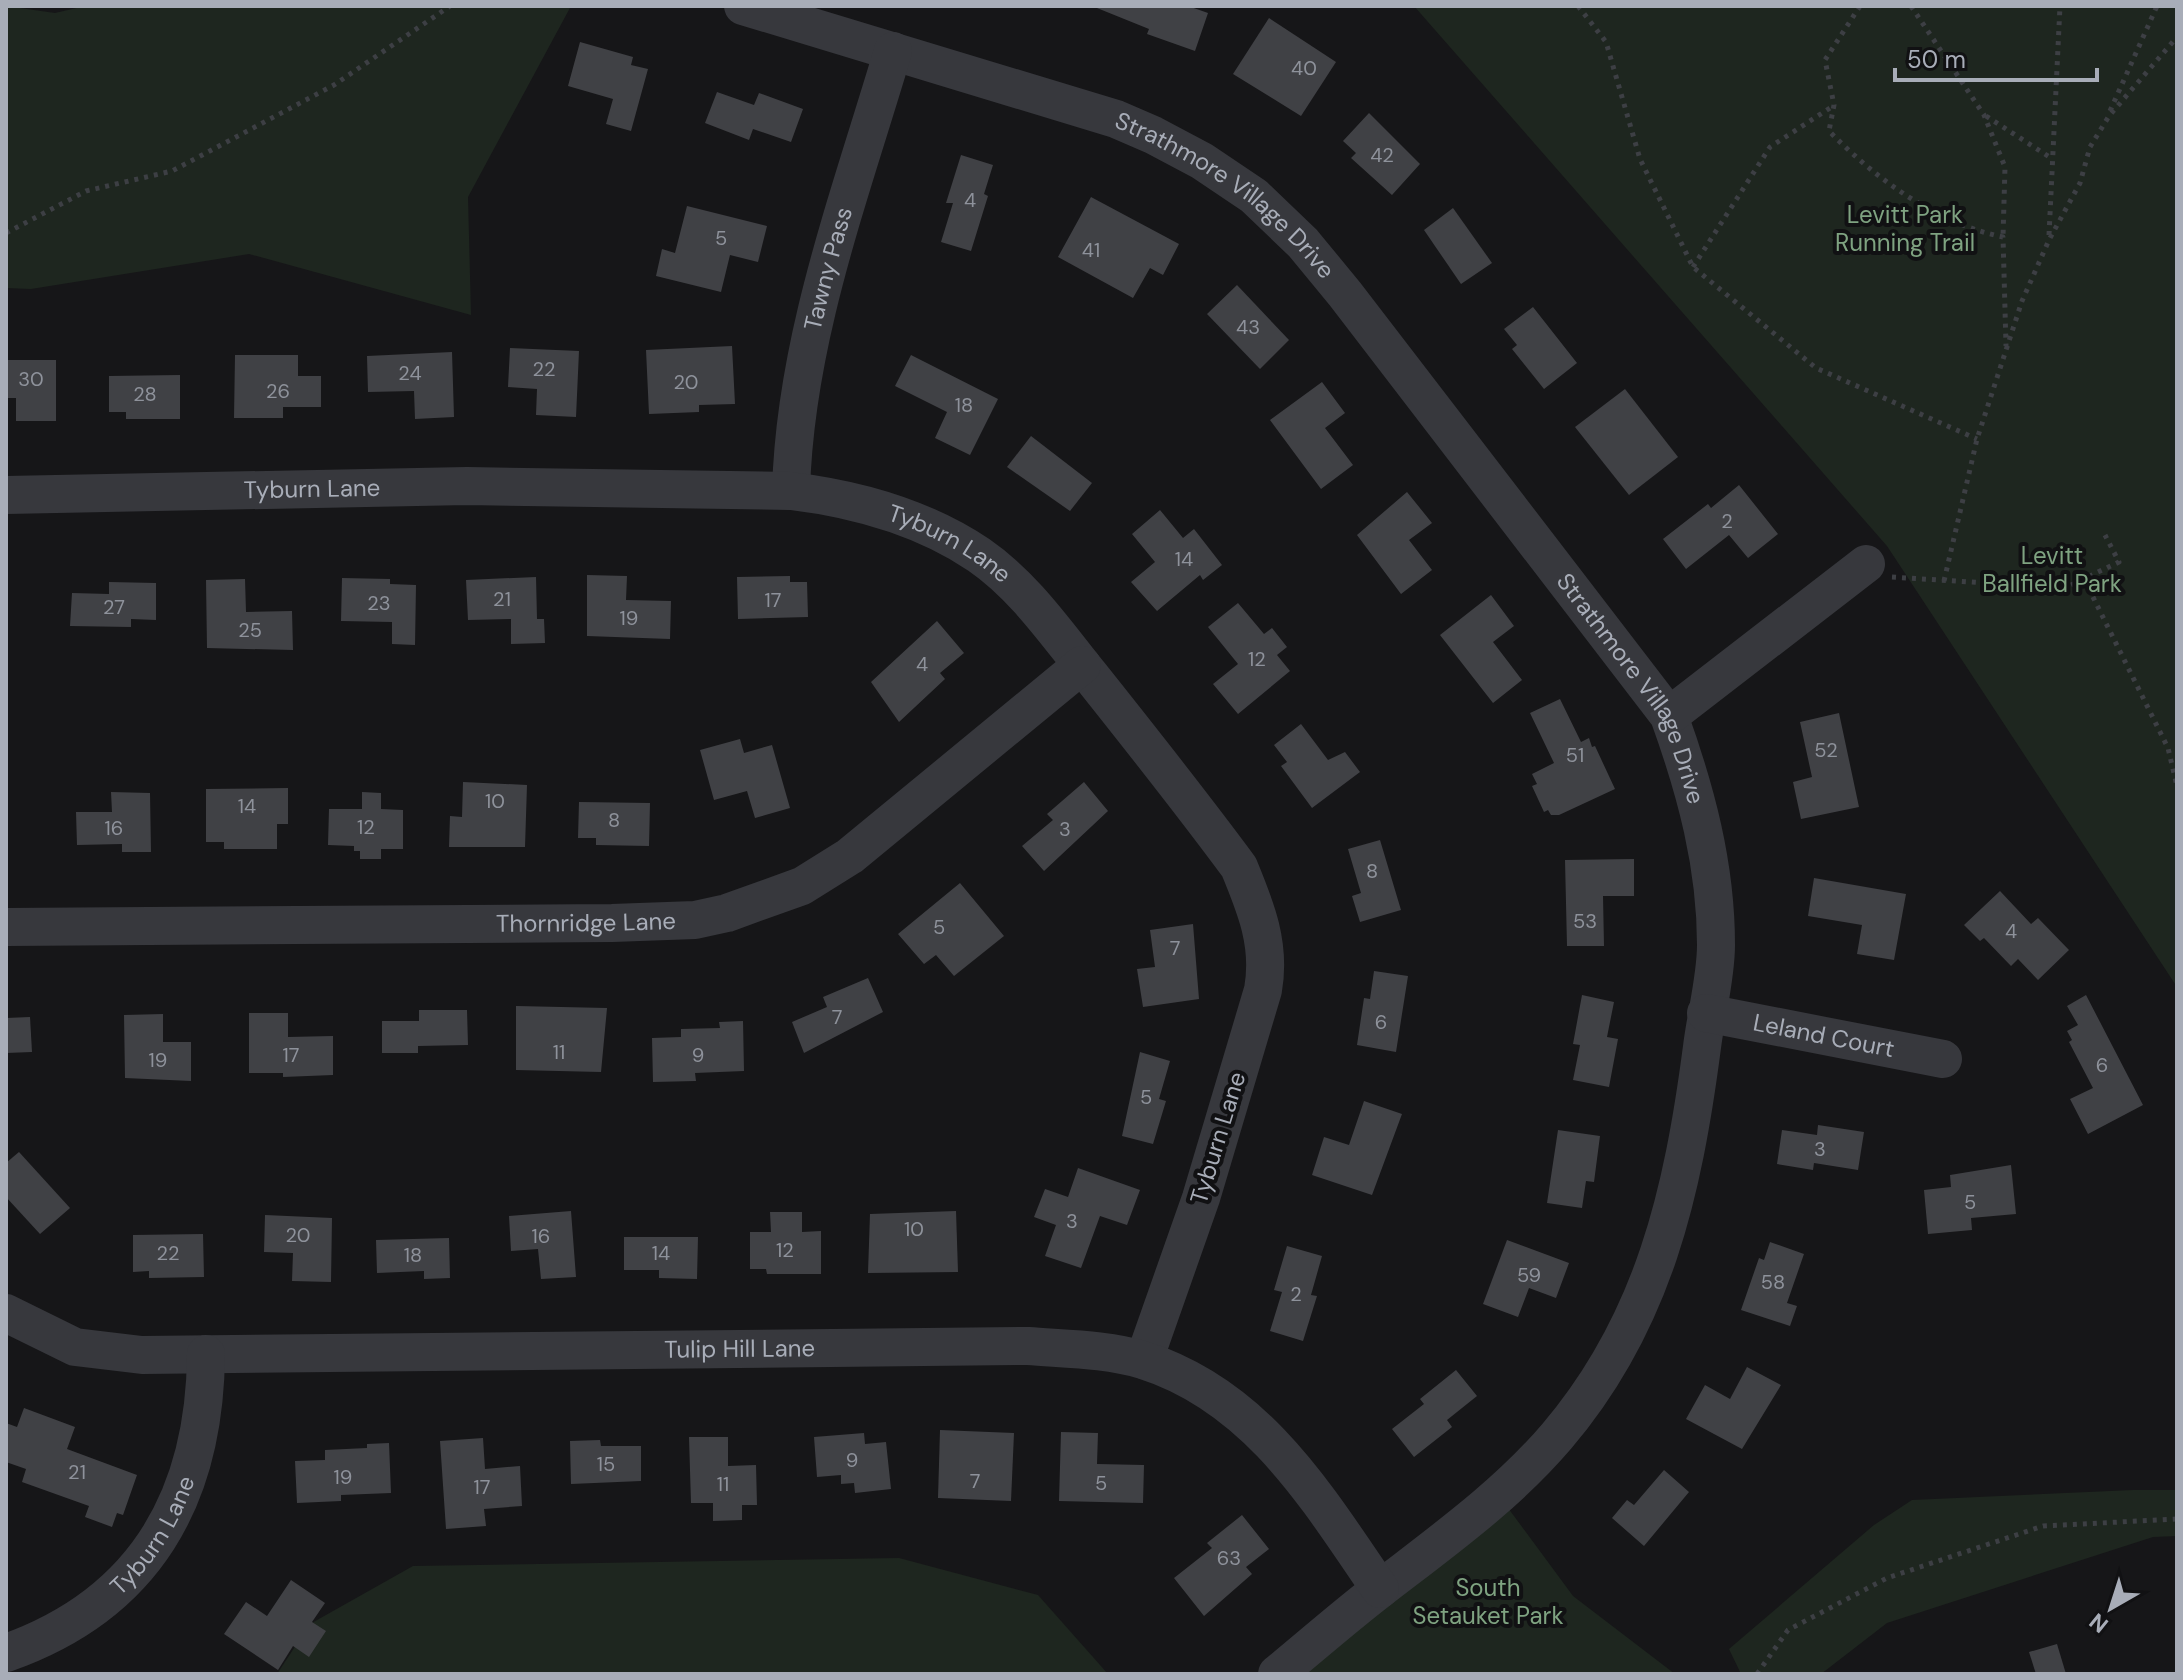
<svg xmlns="http://www.w3.org/2000/svg" width="2183" height="1680" viewBox="0 0 2183 1680" font-family="'DM Sans',sans-serif">
  <rect width="100%" height="100%" fill="#161618"/>
  <g fill="#1e261f">
    <polygon points="6,6 55,13 85,6 571,6 468,197 471,315 249,254 31,289 6,288"/>
    <polygon points="1414,6 2177,6 2177,987 1887,546"/>
    <polygon points="2133,1490 2177,1490 2177,1536 2153,1537 1887,1623 1821,1674 1741,1674 1729,1649 1874,1525 1912,1500"/>
    <polygon points="1497,1493 1573,1596 1675,1674 1277,1674"/>
    <polygon points="899,1558 1038,1595 1108,1674 277,1674 310,1624 413,1566"/>
  </g>
  <g fill="#404145">
    <polygon points="1092,6 1188,6 1208,13 1195,51 1147,34 1149,29"/>
    <polygon points="1269,18 1336,62 1301,116 1233,74"/>
    <polygon points="580,42 633,57 631,65 648,69 631,131 606,124 613,99 568,86"/>
    <polygon points="717,92 754,105 759,93 803,109 791,142 753,129 749,140 705,123"/>
    <polygon points="1369,113 1420,164 1392,195 1351,158 1356,153 1343,141"/>
    <polygon points="961,155 993,165 984,194 988,196 971,251 941,242 953,203 946,203"/>
    <polygon points="1091,197 1179,244 1163,275 1150,268 1133,298 1058,257"/>
    <polygon points="687,206 767,226 758,262 730,255 721,292 656,276 662,249 675,253"/>
    <polygon points="1453,208 1492,263 1461,284 1424,230"/>
    <polygon points="1237,285 1289,340 1260,369 1207,314"/>
    <polygon points="1533,307 1577,363 1544,389 1512,349 1517,345 1504,329"/>
    <polygon points="732,346 735,404 699,405 699,412 649,414 646,350"/>
    <polygon points="510,348 579,351 576,417 536,415 537,389 508,387"/>
    <polygon points="452,352 454,417 415,419 414,391 368,392 367,356"/>
    <polygon points="235,355 298,355 298,376 321,376 321,407 283,407 283,418 234,418"/>
    <polygon points="911,355 998,399 970,455 935,438 947,412 895,386"/>
    <polygon points="6,360 56,360 56,421 16,421 16,398 6,398"/>
    <polygon points="180,375 180,419 126,419 126,412 109,412 109,376"/>
    <polygon points="1322,382 1345,413 1325,428 1353,465 1321,489 1270,420"/>
    <polygon points="1625,389 1678,457 1629,495 1575,427"/>
    <polygon points="1031,436 1092,483 1070,511 1007,467"/>
    <polygon points="1739,485 1778,534 1748,558 1729,535 1686,569 1663,539 1708,504 1711,508"/>
    <polygon points="1407,492 1432,523 1409,540 1432,570 1401,594 1357,535"/>
    <polygon points="1160,510 1183,538 1194,529 1222,565 1203,580 1200,575 1157,611 1131,582 1155,562 1132,534"/>
    <polygon points="587,575 627,576 626,600 671,601 670,639 587,636"/>
    <polygon points="790,576 790,582 807,582 808,617 738,619 737,577"/>
    <polygon points="536,577 537,619 544,619 545,643 511,644 511,619 468,620 466,580"/>
    <polygon points="342,578 390,579 390,584 416,585 415,645 392,644 392,622 341,621"/>
    <polygon points="245,579 246,612 292,611 293,650 207,648 206,580"/>
    <polygon points="109,582 156,583 156,620 131,619 131,627 70,626 72,593 109,594"/>
    <polygon points="1491,595 1514,626 1493,642 1522,680 1493,703 1440,635"/>
    <polygon points="1238,603 1264,634 1272,628 1287,647 1277,655 1290,671 1238,714 1213,684 1238,664 1208,627"/>
    <polygon points="937,621 964,653 940,673 945,679 899,722 871,682"/>
    <polygon points="1560,699 1581,742 1589,738 1592,747 1595,746 1615,789 1559,815 1551,815 1548,810 1544,812 1532,786 1537,784 1532,774 1554,763 1530,713"/>
    <polygon points="1839,713 1859,807 1801,819 1793,782 1812,777 1800,722"/>
    <polygon points="1301,724 1328,760 1345,752 1360,772 1312,808 1281,766 1287,762 1274,745"/>
    <polygon points="740,739 744,753 772,745 790,808 755,818 747,791 714,800 700,750"/>
    <polygon points="463,782 527,785 525,847 449,847 450,816 462,817"/>
    <polygon points="1084,782 1108,811 1044,871 1022,846 1053,820 1047,814"/>
    <polygon points="288,788 288,824 277,824 277,849 224,849 224,842 206,842 206,789"/>
    <polygon points="111,792 150,793 151,852 122,852 122,844 77,845 76,812 112,812"/>
    <polygon points="362,792 381,793 381,809 403,810 403,849 381,849 381,859 360,859 360,851 354,851 354,846 328,845 329,809 362,809"/>
    <polygon points="579,802 650,803 649,846 596,845 596,838 578,838"/>
    <polygon points="1380,840 1401,910 1360,922 1352,896 1361,893 1348,849"/>
    <polygon points="1634,859 1634,896 1603,896 1604,946 1567,946 1565,860"/>
    <polygon points="1814,878 1906,894 1894,960 1857,954 1862,925 1808,916"/>
    <polygon points="960,883 1004,936 954,976 936,955 924,964 898,934"/>
    <polygon points="2000,891 2031,924 2038,918 2069,950 2038,980 2018,959 2011,966 1984,938 1980,941 1964,925"/>
    <polygon points="1193,924 1199,999 1143,1007 1137,969 1155,967 1150,930"/>
    <polygon points="1374,971 1408,976 1396,1052 1357,1045 1364,998 1370,999"/>
    <polygon points="868,978 883,1012 804,1053 792,1022 827,1007 823,997"/>
    <polygon points="1582,995 1614,1002 1607,1037 1618,1039 1609,1087 1573,1080 1580,1045 1573,1044"/>
    <polygon points="2086,995 2143,1105 2088,1134 2070,1099 2093,1088 2069,1042 2072,1040 2067,1031 2078,1025 2067,1006"/>
    <polygon points="516,1006 607,1008 601,1072 516,1070"/>
    <polygon points="419,1010 467,1010 468,1045 418,1046 418,1053 382,1053 382,1021 419,1021"/>
    <polygon points="249,1013 288,1013 288,1037 333,1036 333,1075 283,1077 283,1073 249,1073"/>
    <polygon points="163,1014 163,1042 191,1042 191,1081 125,1078 124,1015"/>
    <polygon points="30,1017 32,1052 6,1053 6,1018"/>
    <polygon points="743,1021 744,1071 695,1073 696,1081 653,1082 652,1038 681,1037 681,1029 720,1028 719,1022"/>
    <polygon points="1140,1052 1170,1061 1159,1099 1166,1101 1153,1144 1122,1136"/>
    <polygon points="1364,1101 1402,1114 1372,1195 1312,1175 1324,1137 1349,1145"/>
    <polygon points="1818,1125 1864,1132 1858,1170 1814,1163 1813,1170 1777,1164 1782,1130 1817,1135"/>
    <polygon points="1558,1130 1600,1136 1594,1182 1586,1181 1582,1208 1547,1203"/>
    <polygon points="19,1152 70,1208 40,1234 6,1197 6,1163"/>
    <polygon points="2011,1165 2016,1214 1971,1218 1972,1230 1928,1234 1924,1190 1951,1187 1950,1175"/>
    <polygon points="1078,1168 1140,1190 1127,1225 1100,1216 1081,1268 1045,1256 1056,1225 1034,1217 1045,1189 1068,1197"/>
    <polygon points="571,1211 576,1277 541,1279 538,1249 511,1251 509,1216"/>
    <polygon points="956,1211 958,1272 868,1273 870,1214"/>
    <polygon points="770,1212 802,1212 802,1232 821,1231 821,1274 767,1274 766,1269 750,1269 750,1232 771,1232"/>
    <polygon points="265,1215 332,1218 331,1282 292,1281 293,1253 264,1252"/>
    <polygon points="203,1234 204,1277 149,1278 149,1271 133,1272 133,1235"/>
    <polygon points="624,1237 698,1237 697,1279 659,1278 659,1270 624,1270"/>
    <polygon points="449,1238 450,1278 424,1279 424,1271 377,1273 376,1240"/>
    <polygon points="1507,1240 1569,1263 1556,1298 1529,1288 1518,1317 1483,1304"/>
    <polygon points="1770,1242 1804,1254 1787,1303 1797,1306 1790,1326 1741,1310 1759,1258 1764,1260"/>
    <polygon points="1287,1246 1322,1256 1311,1295 1317,1296 1303,1341 1270,1331 1282,1292 1274,1290"/>
    <polygon points="1747,1367 1781,1385 1742,1449 1686,1419 1705,1385 1730,1399"/>
    <polygon points="1456,1370 1477,1396 1447,1420 1452,1427 1414,1457 1392,1429 1424,1404 1420,1399"/>
    <polygon points="24,1408 75,1427 67,1449 137,1475 123,1515 117,1513 112,1527 85,1517 89,1506 22,1482 26,1469 6,1462 6,1423 17,1427"/>
    <polygon points="940,1430 1014,1433 1011,1501 938,1498"/>
    <polygon points="1061,1432 1098,1433 1097,1464 1144,1465 1143,1503 1059,1501"/>
    <polygon points="864,1433 865,1444 886,1442 891,1489 855,1493 854,1483 841,1484 841,1475 817,1477 814,1437"/>
    <polygon points="689,1437 728,1437 728,1466 756,1465 757,1505 742,1505 742,1520 713,1521 713,1503 691,1503"/>
    <polygon points="483,1438 485,1469 520,1466 522,1506 484,1509 486,1526 446,1529 440,1441"/>
    <polygon points="600,1440 601,1446 641,1446 641,1481 571,1484 570,1441"/>
    <polygon points="389,1443 391,1493 341,1495 341,1501 297,1503 295,1461 325,1460 325,1450 367,1448 367,1444"/>
    <polygon points="1664,1470 1689,1492 1644,1546 1612,1518 1627,1500 1634,1505"/>
    <polygon points="1242,1515 1269,1549 1246,1567 1252,1574 1204,1616 1174,1578 1212,1548 1207,1543"/>
    <polygon points="291,1580 325,1603 312,1622 326,1631 309,1657 293,1646 278,1670 224,1634 246,1602 267,1616"/>
    <polygon points="2057,1644 2066,1674 2036,1674 2029,1652"/>
  </g>
  <g fill="none" stroke-linecap="round" stroke-linejoin="round">
    <g stroke="#3d3f44" stroke-width="5" stroke-dasharray="4 6" stroke-linecap="butt">
      <polyline points="1578,6 1606,42 1640,159 1693,267 1816,368 1977,439"/>
      <path d="M1860,6L1825,60L1834,105L1829,131C1877,180 1936,223 2003,237L2006,346"/>
      <polyline points="1911,6 1984,115 2005,167 2003,237"/>
      <polyline points="2110,111 2157,6"/>
      <polyline points="1986,116 2051,158"/>
      <polyline points="6,233 86,191 172,171 334,85 450,6"/>
      <polyline points="2049,235 2060,6"/>
      <polyline points="1693,267 1770,147 1833,106"/>
      <polyline points="1892,577 2065,588 2119,562 2105,535"/>
      <polyline points="2084,579 2168,748 2177,786"/>
      <polyline points="1944,581 1977,439 2022,301 2049,240 2080,183 2090,147 2109,116 2177,37"/>
      <polyline points="1757,1674 1788,1630 1887,1578 2043,1526 2177,1519"/>
    </g>
    <g stroke="#37383d" stroke-width="38">
      <path id="s1" d="M743,6L1116,119L1153,135L1202,161L1254,196L1303,243L1345,294L1669,716C1696,791 1716,865 1716,945C1716,978 1706,1014 1702,1047C1683,1192 1654,1322 1557,1436C1506,1496 1441,1542 1379,1590C1344,1617 1311,1646 1277,1674"/>
      <path id="s2" d="M791,491C795,340 850,196 893,51"/>
      <path id="s3" d="M6,495L467,486L791,491C857,499 924,518 979,555C1024,586 1056,633 1090,675C1141,739 1191,802 1239,867C1256,908 1271,945 1263,990L1201,1198L1144,1360"/>
      <polyline points="1669,716 1866,564"/>
      <path id="s4" d="M6,927L612,923L695,920L727,913L802,886L850,856L1082,665"/>
      <path id="s5" d="M1706,1013L1943,1059"/>
      <path id="s6" d="M6,1313L75,1347L142,1355L1028,1346C1066,1349 1107,1349 1143,1360C1257,1396 1317,1497 1380,1589"/>
      <path id="s7" d="M6,1653C145,1604 205,1498 206,1354"/>
    </g>
  </g>
  <g text-anchor="middle" stroke-width="8" stroke-linejoin="round" paint-order="stroke">
    <g font-size="20" fill="#8e929b">
      <text x="1304" y="75">40</text>
      <text x="1382" y="162">42</text>
      <text x="970" y="207">4</text>
      <text x="721" y="245">5</text>
      <text x="1091" y="257">41</text>
      <text x="1248" y="334">43</text>
      <text x="544" y="376">22</text>
      <text x="410" y="380">24</text>
      <text x="31" y="386">30</text>
      <text x="686" y="389">20</text>
      <text x="278" y="398">26</text>
      <text x="145" y="401">28</text>
      <text x="964" y="412">18</text>
      <text x="1727" y="528">2</text>
      <text x="1184" y="566">14</text>
      <text x="502" y="606">21</text>
      <text x="773" y="607">17</text>
      <text x="379" y="610">23</text>
      <text x="114" y="614">27</text>
      <text x="629" y="625">19</text>
      <text x="250" y="637">25</text>
      <text x="1257" y="666">12</text>
      <text x="922" y="671">4</text>
      <text x="1826" y="757">52</text>
      <text x="1575" y="762">51</text>
      <text x="495" y="808">10</text>
      <text x="247" y="813">14</text>
      <text x="614" y="827">8</text>
      <text x="366" y="834">12</text>
      <text x="114" y="835">16</text>
      <text x="1065" y="836">3</text>
      <text x="1372" y="878">8</text>
      <text x="1585" y="928">53</text>
      <text x="939" y="934">5</text>
      <text x="2011" y="938">4</text>
      <text x="1175" y="955">7</text>
      <text x="837" y="1024">7</text>
      <text x="1381" y="1029">6</text>
      <text x="559" y="1059">11</text>
      <text x="291" y="1062">17</text>
      <text x="698" y="1062">9</text>
      <text x="158" y="1067">19</text>
      <text x="2102" y="1072">6</text>
      <text x="1146" y="1104">5</text>
      <text x="1820" y="1156">3</text>
      <text x="1970" y="1209">5</text>
      <text x="1072" y="1228">3</text>
      <text x="914" y="1236">10</text>
      <text x="298" y="1242">20</text>
      <text x="541" y="1243">16</text>
      <text x="785" y="1257">12</text>
      <text x="168" y="1260">22</text>
      <text x="661" y="1260">14</text>
      <text x="413" y="1262">18</text>
      <text x="1529" y="1282">59</text>
      <text x="1773" y="1289">58</text>
      <text x="1296" y="1301">2</text>
      <text x="852" y="1467">9</text>
      <text x="606" y="1471">15</text>
      <text x="77" y="1479">21</text>
      <text x="343" y="1484">19</text>
      <text x="975" y="1488">7</text>
      <text x="1101" y="1490">5</text>
      <text x="723" y="1491">11</text>
      <text x="482" y="1494">17</text>
      <text x="1229" y="1565">63</text>
    </g>
    <g font-size="24" fill="#a8adb8" stroke="#111113">
      <text dy="8" stroke="none"><textPath href="#s1" startOffset="524">Strathmore Village Drive</textPath></text>
      <text dy="8" stroke="none"><textPath href="#s2" startOffset="226">Tawny Pass</textPath></text>
      <text dy="8" stroke="none"><textPath href="#s3" startOffset="306">Tyburn Lane</textPath></text>
      <text dy="8" stroke="none"><textPath href="#s3" startOffset="954">Tyburn Lane</textPath></text>
      <text dy="8" stroke="none"><textPath href="#s1" startOffset="1172">Strathmore Village Drive</textPath></text>
      <text dy="8" stroke="none"><textPath href="#s4" startOffset="580">Thornridge Lane</textPath></text>
      <text dy="8" stroke="none"><textPath href="#s5" startOffset="120">Leland Court</textPath></text>
      <text transform="translate(1218 1138) rotate(-73)" y="8">Tyburn Lane</text>
      <text dy="8" stroke="none"><textPath href="#s6" startOffset="742">Tulip Hill Lane</textPath></text>
      <text dy="8" stroke="none"><textPath href="#s7" startOffset="194">Tyburn Lane</textPath></text>
    </g>
    <g font-size="24" fill="#7fa381" stroke="#111113">
      <text x="1905" y="223">Levitt Park<tspan x="1905" dy="28">Running Trail</tspan></text>
      <text x="2052" y="564">Levitt<tspan x="2052" dy="28">Ballfield Park</tspan></text>
      <text x="1488" y="1596">South<tspan x="1488" dy="28">Setauket Park</tspan></text>
    </g>
  </g>
  <rect width="2183" height="1680" fill="none" stroke="#a8adb8" stroke-width="16"/>
  <g transform="translate(2111 1608) rotate(219)" stroke="#111113" stroke-width="6" paint-order="stroke">
  <path d="M0-6L14 30L0 20L-14 30Z" fill="#a8adb8"/>
  <text y="-12" font-size="22" font-weight="bold" text-anchor="middle" fill="#a8adb8">N</text>
  </g>
  <path d="M1895 68v12h202v-12" fill="none" stroke="#a8adb8" stroke-width="4"/>
  <text x="1907" y="68" font-size="24" fill="#a8adb8" stroke="#111113" stroke-width="6" paint-order="stroke">50 m</text>
</svg>
